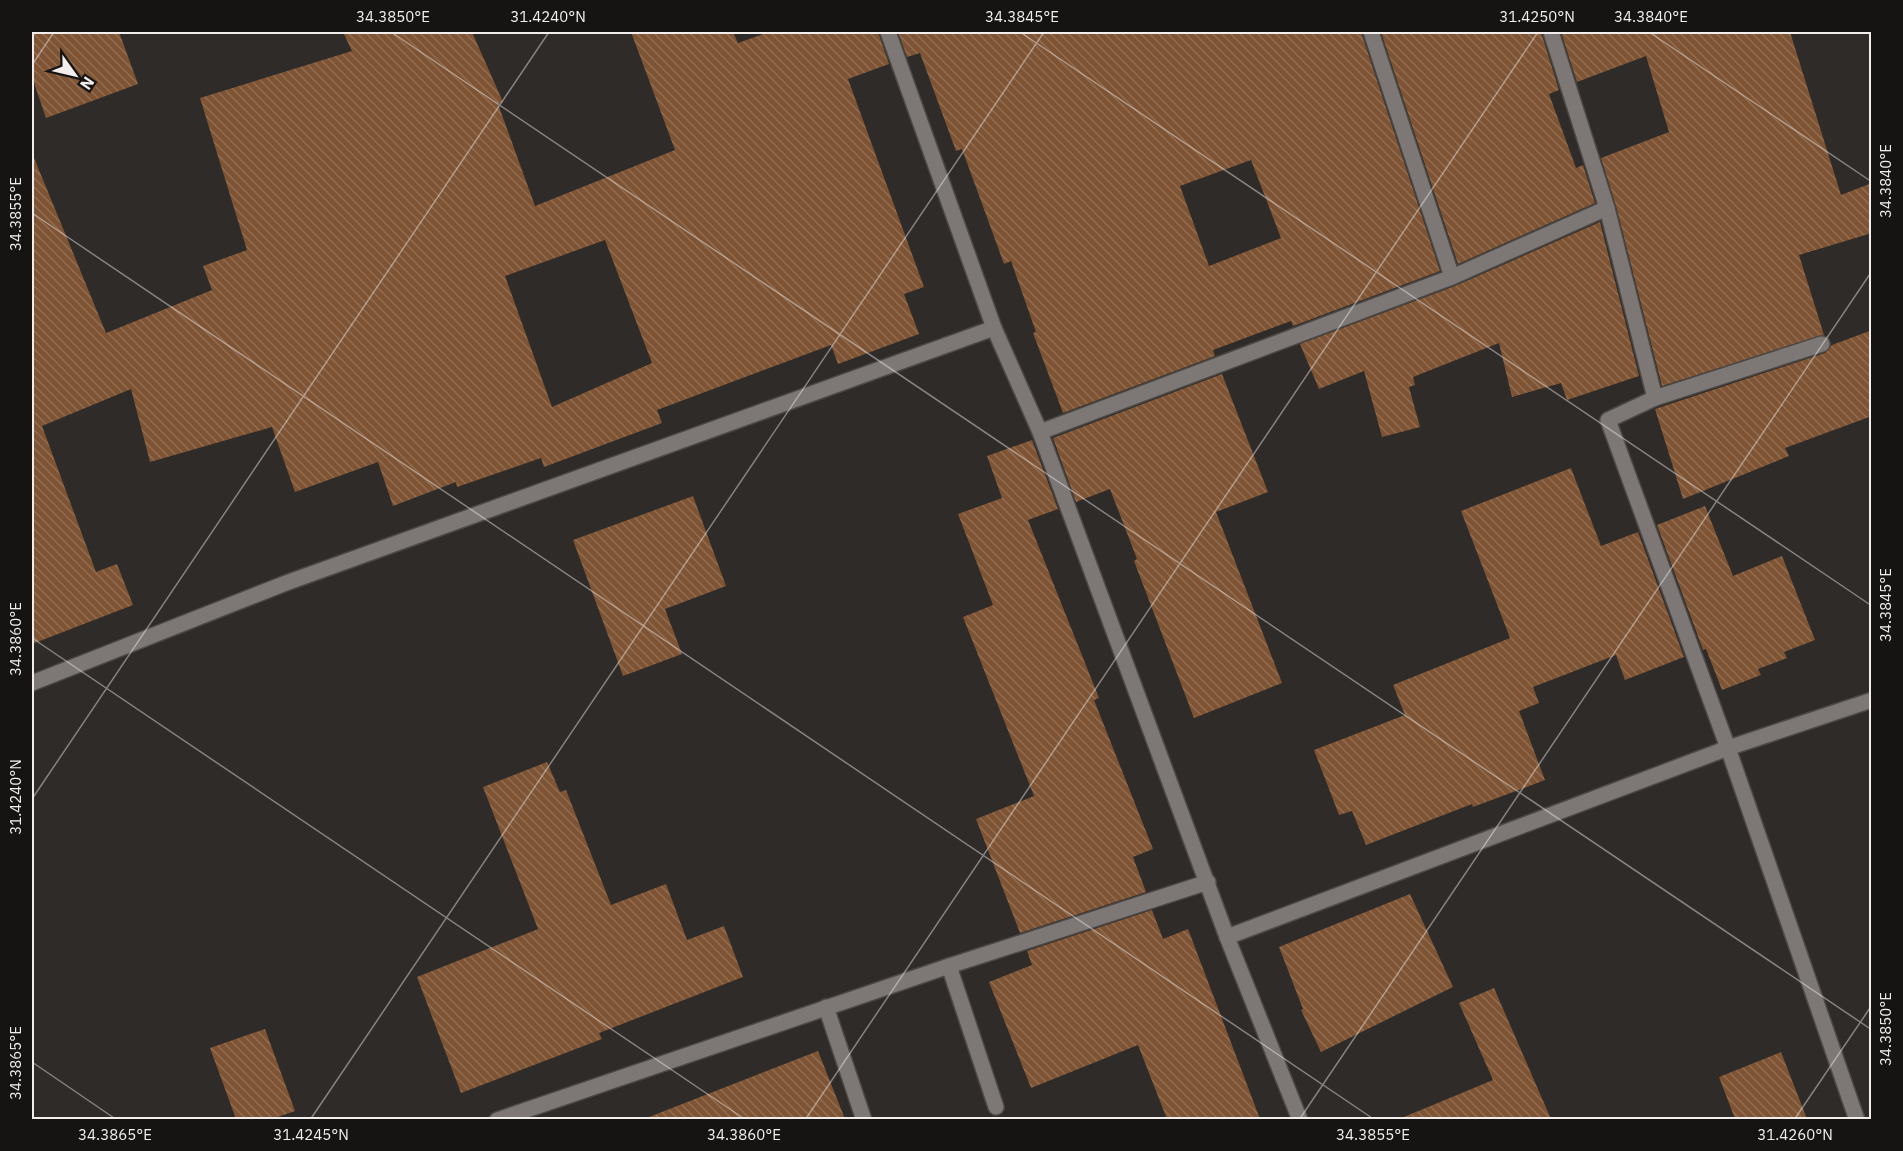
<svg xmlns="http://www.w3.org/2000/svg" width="1903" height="1151" viewBox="0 0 1903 1151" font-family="'IBM Plex Sans',sans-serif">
  <defs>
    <pattern id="building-back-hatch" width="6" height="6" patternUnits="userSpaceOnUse" patternTransform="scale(1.5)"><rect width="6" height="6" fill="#7e5434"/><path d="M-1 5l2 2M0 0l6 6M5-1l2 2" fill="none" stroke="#916d52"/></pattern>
  </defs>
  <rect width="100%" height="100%" fill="#2f2b28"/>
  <g fill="url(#building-back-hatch)" fill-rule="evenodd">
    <polygon points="32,32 119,32 138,84 46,118 32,77"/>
    <path d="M343,32H472L503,102L498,104L535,206L675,150L631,32H733L738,43L769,32H878L889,64L848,79L924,287L904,294L919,334L838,364L831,345L657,410L662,423L544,467L541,458L457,487L456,482L393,506L378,462L295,492L272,427L150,462L131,389L42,426L96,572L117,564L133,605L32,644V153L106,333L212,290L203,266L247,250L200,98L352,51ZM605,240L652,363L552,407L505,276Z"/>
    <path d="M898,32H1361L1440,271L1293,326L1291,321L1213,350L1215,356L1063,413L1033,333L1036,332L1011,261L1004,264L962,149L956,151L920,53L907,57ZM1251,160L1281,238L1209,266L1180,186Z"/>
    <polygon points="1381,32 1541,32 1559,90 1549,94 1576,168 1583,165 1595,203 1458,264"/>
    <polygon points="1561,32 1790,32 1841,195 1872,183 1872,233 1799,255 1824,335 1662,386 1616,206 1601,158 1669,132 1646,56 1577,82"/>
    <polygon points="1600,222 1639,376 1567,400 1561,383 1512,397 1499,343 1413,377 1415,385 1409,387 1420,427 1382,437 1364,371 1319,389 1300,344 1455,286"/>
    <polygon points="1872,330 1872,416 1785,448 1789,456 1683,499 1655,409 1825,353 1832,345"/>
    <polygon points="1222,374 1268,492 1216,512 1282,683 1194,718 1134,561 1137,559 1110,489 1076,502 1053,438"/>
    <polygon points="1032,440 1058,509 1028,520 1099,698 1094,700 1153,849 1133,857 1146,892 1020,933 976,819 1034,796 963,617 993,605 958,514 1002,498 987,456"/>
    <polygon points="1571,468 1601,546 1638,532 1684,657 1625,680 1616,655 1533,687 1539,703 1519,711 1545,780 1473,807 1472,804 1366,845 1352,811 1339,815 1314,750 1405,715 1393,685 1510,638 1461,511"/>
    <polygon points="693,496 726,586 665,609 682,654 623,676 573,540"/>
    <polygon points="1705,506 1733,576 1782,556 1815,640 1784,652 1787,658 1758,669 1761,675 1722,690 1706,649 1703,650 1657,525"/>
    <polygon points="547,762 560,792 566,790 611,905 666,884 687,940 724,926 743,977 599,1033 602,1039 461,1093 417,977 538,929 483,787"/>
    <polygon points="1410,894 1453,987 1321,1052 1301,1010 1303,1009 1279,947"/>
    <polygon points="1152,910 1163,939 1188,929 1260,1119 1167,1119 1138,1045 1031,1088 989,982 1032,965 1027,951"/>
    <polygon points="1494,988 1551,1119 1399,1119 1493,1080 1459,1003"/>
    <polygon points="265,1029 295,1111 272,1119 236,1119 210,1048"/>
    <polygon points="818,1051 845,1119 650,1119 649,1117"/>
    <polygon points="1781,1052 1807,1119 1735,1119 1719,1077"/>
  </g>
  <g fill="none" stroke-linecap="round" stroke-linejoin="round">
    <g stroke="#4b4846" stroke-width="18">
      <g id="minor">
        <polyline points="888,32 994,328"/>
        <polyline points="1371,32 1452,277"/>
        <polyline points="1551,32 1607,208 1655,398 1608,420 1728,748 1857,1120"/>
        <polyline points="1655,398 1822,344"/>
        <polyline points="1040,432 1452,277 1607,208"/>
        <polyline points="32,683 286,583 994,328 1040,432 1227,937 1300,1120"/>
        <polyline points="1227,937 1728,748 1872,700"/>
        <polyline points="949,966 996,1107"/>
        <polyline points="826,1007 864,1120"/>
        <polyline points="497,1120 949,966 1208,882"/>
      </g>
    </g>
    <use href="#minor" stroke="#7d7875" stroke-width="15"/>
  </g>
  <path fill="none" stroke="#f1eeed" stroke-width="1.5" stroke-opacity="0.45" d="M391,32L1872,1030M1020,32L1872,606M1649,32L1872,182M32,65L54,32M32,213L1375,1120M32,638L746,1120M32,799L549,32M32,1062L117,1120M310,1120L1044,32M805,1120L1538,32M1299,1120L1872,271M1794,1120L1872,1005"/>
  <rect width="1903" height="1151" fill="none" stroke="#161413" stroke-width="66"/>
  <g transform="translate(75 75) rotate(124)" stroke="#161413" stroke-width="4.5" paint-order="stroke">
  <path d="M0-4.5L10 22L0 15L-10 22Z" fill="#f1eeed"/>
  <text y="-9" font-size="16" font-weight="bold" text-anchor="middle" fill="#f1eeed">N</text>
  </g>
  <rect x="33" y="33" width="1837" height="1085" fill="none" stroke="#f1eeed" stroke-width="2"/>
  <g font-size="15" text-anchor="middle" fill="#f1eeed">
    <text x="393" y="22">34.3850°E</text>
    <text x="548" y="22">31.4240°N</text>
    <text x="1022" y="22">34.3845°E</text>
    <text x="1537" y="22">31.4250°N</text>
    <text x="1651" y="22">34.3840°E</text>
    <text transform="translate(1886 181) rotate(-90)" y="5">34.3840°E</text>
    <text transform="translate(16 214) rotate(-90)" y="5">34.3855°E</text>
    <text transform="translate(1886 605) rotate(-90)" y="5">34.3845°E</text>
    <text transform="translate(16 639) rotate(-90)" y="5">34.3860°E</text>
    <text transform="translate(16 797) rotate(-90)" y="5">31.4240°N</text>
    <text transform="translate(1886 1029) rotate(-90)" y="5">34.3850°E</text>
    <text transform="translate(16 1063) rotate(-90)" y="5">34.3865°E</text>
    <text x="115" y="1140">34.3865°E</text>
    <text x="311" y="1140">31.4245°N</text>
    <text x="744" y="1140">34.3860°E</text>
    <text x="1373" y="1140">34.3855°E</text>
    <text x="1795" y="1140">31.4260°N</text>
  </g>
</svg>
